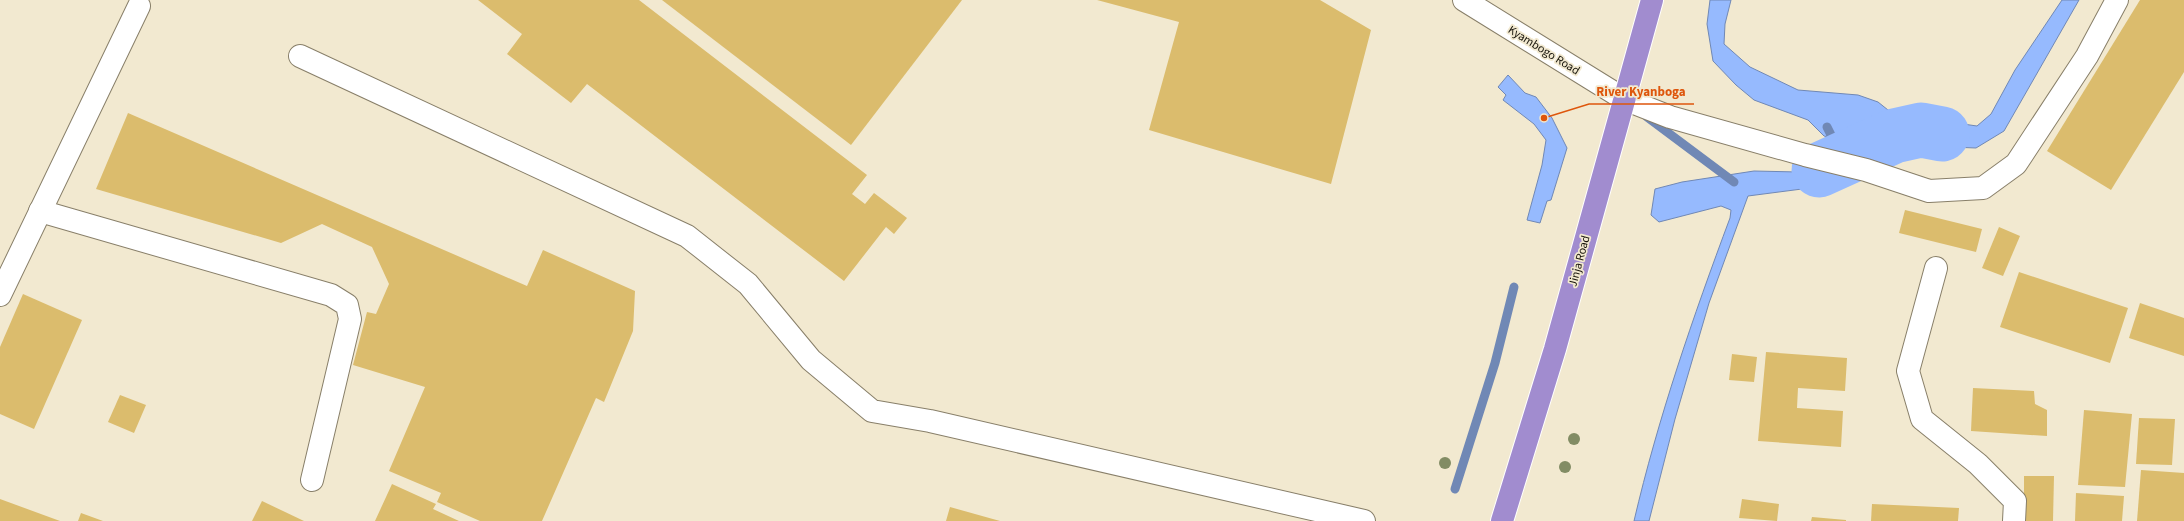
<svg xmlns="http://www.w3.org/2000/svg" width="2184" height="521" viewBox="0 0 2184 521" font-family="'Source Sans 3',sans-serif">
  <rect width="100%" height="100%" fill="#f2e9d0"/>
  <g fill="#96bafe" stroke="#7088b5">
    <polygon points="1710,0 1731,0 1725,24 1724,44 1750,67 1798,90 1858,95 1878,102 1893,114 1977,126 1991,114 2015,70 2062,0 2079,0 2004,131 1976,148 1900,145 1882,150 1824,136 1808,120 1754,100 1736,85 1713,61 1707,24"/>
    <polygon points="1508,75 1525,93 1536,97 1552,118 1567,148 1551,200 1547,201 1540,223 1527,220 1542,165 1546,140 1534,124 1503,100 1506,95 1498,87"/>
    <path d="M1809,167L1830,175L1802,189L1748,196L1709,303L1675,419L1649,521H1634C1658,418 1693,317 1730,218L1731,210L1721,206L1659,222L1651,215L1655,189L1682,182L1754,171L1798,172Z"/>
  </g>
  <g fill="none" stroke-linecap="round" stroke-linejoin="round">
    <g stroke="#7088b5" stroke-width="9">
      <polyline points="1647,117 1734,182"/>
      <polyline points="1809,177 1819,170 1831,135 1827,127"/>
      <polyline points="1455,489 1495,363 1514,287"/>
    </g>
    <polyline stroke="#96bafe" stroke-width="55" points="1819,170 1894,136 1921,130 1942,134"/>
  </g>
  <g fill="#dbbc6d">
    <polygon points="478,0 639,0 867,175 852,194 865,204 874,193 907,218 894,234 886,227 844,281 587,84 571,103 507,54 522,34"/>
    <polygon points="662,0 962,0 851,145"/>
    <polygon points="1097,0 1320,0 1371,30 1331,184 1149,130 1179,22"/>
    <polygon points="2140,0 2184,0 2184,72 2111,190 2047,151"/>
    <polygon points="128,113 527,286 543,250 635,291 633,331 604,402 596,398 542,521 480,521 437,502 441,493 389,471 425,387 353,365 367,312 376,314 389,284 372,247 322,224 281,243 96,189"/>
    <polygon points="1905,210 1982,229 1976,252 1899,233"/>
    <polygon points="1999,227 2020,236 2003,276 1982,268"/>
    <polygon points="2019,272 2128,308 2110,363 2000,327"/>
    <polygon points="23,294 82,320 34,429 0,414 0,347"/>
    <polygon points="2140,303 2184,318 2184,356 2129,338"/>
    <polygon points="1766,352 1847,358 1845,391 1798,388 1797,408 1843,411 1841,447 1758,441"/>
    <polygon points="1732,354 1757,357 1754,382 1729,380"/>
    <polygon points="1973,388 2034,391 2035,404 2047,410 2047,436 1971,431"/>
    <polygon points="120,395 146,405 134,433 108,422"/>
    <polygon points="2084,410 2132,414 2125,487 2078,485"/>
    <polygon points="2139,418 2175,419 2172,465 2136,464"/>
    <polygon points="2141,470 2184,473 2184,521 2137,521"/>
    <polygon points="2024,476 2054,476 2053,521 2024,521"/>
    <polygon points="392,484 436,504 433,509 459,521 375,521"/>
    <polygon points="2076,493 2124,496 2122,521 2075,521"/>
    <polygon points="0,499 60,521 0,521"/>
    <polygon points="1742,499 1779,504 1777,521 1739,518"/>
    <polygon points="262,501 304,521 252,521"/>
    <polygon points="1872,504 1959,508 1958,521 1871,521"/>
    <polygon points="950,507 1000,521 946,521"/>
    <polygon points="81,513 103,521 78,521"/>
    <polygon points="1812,517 1846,520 1846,521 1811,521"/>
  </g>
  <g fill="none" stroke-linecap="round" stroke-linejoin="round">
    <g stroke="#887f69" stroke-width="24">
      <g id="minor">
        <polyline points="1464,0 1624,99 1670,117 1805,155 1866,170 1929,191 1983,188 2016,164 2087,56 2117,0"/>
        <polyline points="300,56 687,236 748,284 811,360 872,411 930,421 1364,521"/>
        <polyline points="40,211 331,295 347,305 350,319 312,480"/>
        <polyline points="1936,268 1908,371 1922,419 1978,464 2015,501 2014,521"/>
        <polyline points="0,295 139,6"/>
      </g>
    </g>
    <g stroke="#fff" stroke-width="24">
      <polyline id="highway" points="1502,521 1555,349 1652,0"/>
    </g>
    <use href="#minor" stroke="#fff" stroke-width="22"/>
    <use href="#highway" stroke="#a18ccf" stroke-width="22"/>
  </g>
  <g fill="#828c64">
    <circle cx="1574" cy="439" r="6"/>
    <circle cx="1445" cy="463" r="6"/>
    <circle cx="1565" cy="467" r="6"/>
  </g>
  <g text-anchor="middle" stroke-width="3.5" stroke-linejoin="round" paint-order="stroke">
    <g font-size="12" fill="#16130a" stroke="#f2e9d0">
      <text transform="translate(1544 50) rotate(32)" y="4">Kyambogo Road</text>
      <text transform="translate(1579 261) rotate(-75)" y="4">Jinja Road</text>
    </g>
  </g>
  <path fill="none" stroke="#de560c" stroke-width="1.5" d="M1544 118L1589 104H1694"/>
  <circle fill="#de560c" stroke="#f2e9d0" stroke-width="1.5" cx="1544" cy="118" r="4"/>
  <g font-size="13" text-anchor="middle" font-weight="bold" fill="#de560c" stroke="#f2e9d0" stroke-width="3.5" stroke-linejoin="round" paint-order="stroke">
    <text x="1641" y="96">River Kyanboga</text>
  </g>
</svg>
